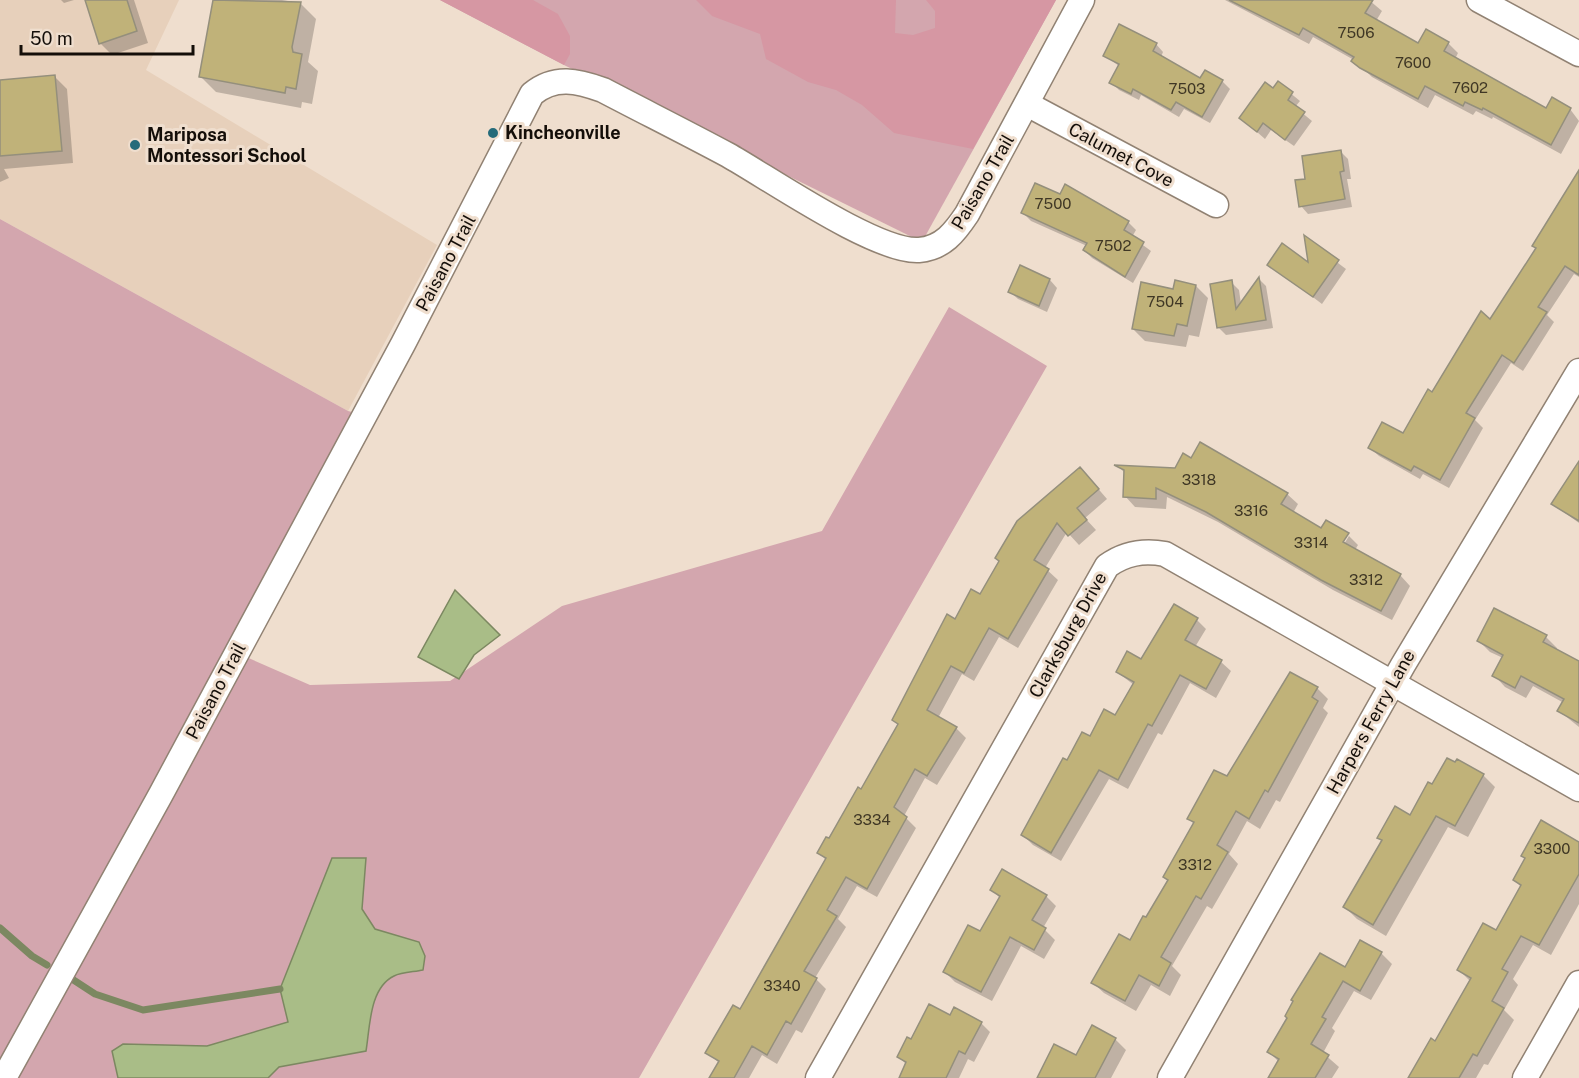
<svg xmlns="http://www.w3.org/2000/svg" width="1579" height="1078" viewBox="0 0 1579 1078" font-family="'Public Sans',sans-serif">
  <rect width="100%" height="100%" fill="#efdece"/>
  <polygon fill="#e7d0bb" points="0,0 179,0 146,70 437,245 348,411 0,219"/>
  <g fill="#d3a6ae">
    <polygon points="440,0 1056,0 922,242 564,65"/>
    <polygon points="0,219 348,411 364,415 237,653 310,685 450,681 562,606 822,531 949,307 1047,366 639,1078 0,1078"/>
  </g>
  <g fill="#d697a3">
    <polygon points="440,0 533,0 558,14 570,36 570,54 564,65"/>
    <polygon points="696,0 896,0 895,33 913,35 935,28 935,11 926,0 1056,0 973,149 894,133 862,105 836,90 808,82 766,59 760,34 712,16"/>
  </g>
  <g fill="#a9bd87" stroke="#7c8861" stroke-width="1.5">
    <polygon points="455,590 500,635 474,655 459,679 418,657"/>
    <path d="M332,858H366L362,909L375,929L419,942L425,956L423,970C414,972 402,972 394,976C369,988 370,1028 366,1051L279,1067L268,1078H118L112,1051L123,1044L207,1046L288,1022L280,989Z"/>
  </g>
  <g fill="#0003">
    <polygon points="61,0 74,0 64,3"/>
    <polygon points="86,0 134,0 148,43 112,55 100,43"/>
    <polygon points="214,0 282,0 300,3 316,19 308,62 318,71 312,104 302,102 301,108 216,92 200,76"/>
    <polygon points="1225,0 1369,0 1382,11 1376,21 1419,45 1448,43 1458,53 1455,59 1546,110 1570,109 1579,121 1561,154 1493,117 1492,119 1476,111 1473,115 1435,95 1428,108 1372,77 1354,60 1313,37 1309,44"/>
    <polygon points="1156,44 1163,52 1161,57 1201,80 1222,81 1230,89 1210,123 1184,109 1179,117 1141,95 1139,100 1119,90 1111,82 1119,66 1104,55"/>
    <polygon points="55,77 67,89 73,163 4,169 9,178 0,182 0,82"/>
    <polygon points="1278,83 1300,101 1295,107 1312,121 1294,146 1271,130 1265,139 1241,118"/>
    <polygon points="1340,151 1348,159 1351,179 1347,179 1352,207 1308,214 1301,206 1307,180"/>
    <polygon points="1023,213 1128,222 1136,230 1132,237 1151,251 1133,283 1092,258 1084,250 1087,246 1031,221"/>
    <polygon points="1579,217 1579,277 1574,274 1547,315 1554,322 1523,371 1511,363 1475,420 1483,428 1449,488 1423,474 1420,479 1379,456 1370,448 1404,435 1433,394 1490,322"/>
    <polygon points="1306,239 1346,269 1322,304 1269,264 1310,265"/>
    <polygon points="1259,279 1266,286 1273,328 1226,335 1218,327 1231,282 1239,290 1241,304"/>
    <polygon points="1050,280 1057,288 1047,312 1018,299 1010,292"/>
    <polygon points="1196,286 1208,298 1199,337 1189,335 1186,347 1145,341 1133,329 1174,290"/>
    <polygon points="1192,460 1287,494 1298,504 1293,513 1321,530 1348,535 1346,535 1338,548 1341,549 1349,536 1358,545 1355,550 1400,575 1410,586 1392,620 1333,590 1218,522 1167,497 1166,509 1135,507 1125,496 1126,474 1118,466 1176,469"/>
    <polygon points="1579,471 1579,523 1553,504"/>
    <polygon points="1089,478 1107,499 1085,518 1096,530 1079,545 1067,532 1045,568 1058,580 1018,648 999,637 974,681 962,674 938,718 956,728 966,738 937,785 925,778 904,816 916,828 877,897 857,886 838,919 846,927 815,978 826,989 802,1033 796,1030 777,1064 762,1055 749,1078 711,1078 719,1063 707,1052 740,1011 826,860 819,853 862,791 899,725 894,720 955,621"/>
    <polygon points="1197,620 1206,629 1195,647 1221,662 1231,671 1216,698 1190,683 1162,735 1158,733 1128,789 1109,779 1061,861 1033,845 1023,835 1068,762 1090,738 1116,717 1134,685 1117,672 1141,661"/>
    <polygon points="1546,637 1557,648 1556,651 1579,663 1579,727 1559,711 1564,703 1533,686 1526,698 1505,687 1494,675 1503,658 1490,652 1478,640"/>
    <polygon points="1317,688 1328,699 1323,708 1328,713 1280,802 1276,800 1260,829 1247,821 1229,854 1238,864 1212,909 1207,906 1172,966 1181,975 1170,996 1151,985 1136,1011 1104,993 1093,983 1147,919 1169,881 1165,877 1194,824 1189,819"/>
    <polygon points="1456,764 1483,775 1495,787 1468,837 1448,827 1386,936 1357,919 1345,907 1383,842 1379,838 1410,817 1433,787"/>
    <polygon points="1579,843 1579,904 1551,955 1533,945 1513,979 1518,985 1504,1010 1514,1020 1488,1065 1484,1064 1476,1078 1410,1078 1436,1043 1470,981 1459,970 1497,932 1521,887 1515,880 1526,859 1522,856"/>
    <polygon points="992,890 1046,896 1056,906 1043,928 1055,940 1044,959 1021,946 992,1001 955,982 945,972 980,933 1000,898"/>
    <polygon points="1381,953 1392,964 1371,1000 1354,991 1332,1028 1335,1031 1323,1053 1339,1067 1332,1078 1269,1078 1279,1062 1269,1052 1346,969"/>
    <polygon points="951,1017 981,1023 990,1032 974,1062 968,1059 959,1078 900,1078 907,1065 899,1057 912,1041"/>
    <polygon points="1092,1027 1115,1039 1126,1050 1111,1078 1038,1078 1077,1057"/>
  </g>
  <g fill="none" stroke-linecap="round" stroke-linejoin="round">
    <g stroke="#7c8861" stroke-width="7">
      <polyline points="0,928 32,956 47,965"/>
      <polyline points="72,979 95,994 143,1010 280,989"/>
    </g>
  </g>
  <g fill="#c0b279" stroke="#948f7c" stroke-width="1.5">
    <polygon points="85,0 127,0 137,31 99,44"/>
    <polygon points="213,0 301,2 292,47 293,52 302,54 296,89 286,87 285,93 199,77"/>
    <polygon points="1229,0 1373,0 1365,13 1418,43 1426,29 1449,42 1444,51 1546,108 1552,97 1571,108 1551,145 1483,108 1482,110 1465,102 1463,106 1425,86 1418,99 1360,68 1351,61 1354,57 1303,28 1299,35"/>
    <polygon points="1119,24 1157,43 1153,51 1200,78 1205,70 1223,80 1202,117 1176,102 1171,110 1133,89 1131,94 1109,83 1119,64 1103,56"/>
    <polygon points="55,75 62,151 0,156 0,80"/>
    <polygon points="1278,81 1293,92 1288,100 1305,112 1285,140 1263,123 1257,132 1239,118 1265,82 1273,88"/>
    <polygon points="1341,150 1344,171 1340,172 1345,199 1299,207 1295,180 1305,179 1302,156"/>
    <polygon points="1579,170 1579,275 1565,266 1538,307 1547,312 1514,363 1502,355 1466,413 1475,418 1440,480 1414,466 1411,471 1368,448 1382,422 1403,433 1428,389 1432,392 1481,311 1490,319 1536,248 1532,246"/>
    <polygon points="1035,183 1060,194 1065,184 1129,221 1124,230 1144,242 1125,277 1083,250 1087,243 1021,213"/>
    <polygon points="1304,235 1339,260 1313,297 1267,265 1282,243 1308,262"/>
    <polygon points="1020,265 1050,279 1039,306 1008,292"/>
    <polygon points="1259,277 1266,320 1217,328 1210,284 1232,280 1236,309"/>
    <polygon points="1175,280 1196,285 1187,326 1177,324 1174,336 1132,329 1141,282 1173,289"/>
    <polygon points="1200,442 1288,493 1281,504 1321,528 1326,520 1349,533 1343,542 1401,574 1381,611 1321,580 1206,512 1156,488 1156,499 1123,497 1124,470 1114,465 1175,468 1183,453 1191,458"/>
    <polygon points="1579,461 1579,521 1551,504"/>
    <polygon points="1080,467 1099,489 1077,508 1087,520 1068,536 1057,523 1034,560 1049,569 1008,639 989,628 964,673 951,666 927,710 957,727 927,776 915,769 894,807 907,817 867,889 846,877 827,910 837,916 804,971 817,978 791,1024 786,1021 767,1055 752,1046 734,1078 709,1078 719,1061 705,1053 733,1005 740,1009 826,858 817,853 826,837 829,838 858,787 861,789 898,724 892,720 947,614 955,619 971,589 980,594 999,561 995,558 1017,521"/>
    <polygon points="1174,604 1198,618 1185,640 1222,660 1206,689 1180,675 1152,726 1148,724 1118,780 1099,770 1051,853 1021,835 1063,758 1067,760 1082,732 1090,736 1104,709 1115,715 1134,682 1116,672 1127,651 1141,659"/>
    <polygon points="1494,608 1547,635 1543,642 1579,661 1579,723 1557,711 1564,699 1521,676 1515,688 1492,676 1503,655 1477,641"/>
    <polygon points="1290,672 1318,687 1312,697 1318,701 1268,792 1265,790 1249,819 1236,811 1217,845 1228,852 1201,899 1196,896 1161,957 1171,963 1159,986 1139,975 1125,1001 1091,983 1119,934 1130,940 1143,916 1146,917 1168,880 1163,877 1194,822 1187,819 1214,770 1227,776"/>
    <polygon points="1447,758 1455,762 1457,759 1484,774 1455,826 1436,816 1373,925 1343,907 1382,840 1377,838 1395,806 1410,815 1428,782 1432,784"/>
    <polygon points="1541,820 1579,842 1579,874 1539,945 1521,936 1502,969 1508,972 1492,1001 1504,1008 1477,1056 1473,1054 1459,1078 1408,1078 1431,1038 1435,1041 1471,978 1457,970 1483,923 1496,930 1521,885 1513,880 1525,858 1521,856"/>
    <polygon points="1002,869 1047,895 1032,920 1046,928 1034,950 1010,937 981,992 943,972 968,925 980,931 1000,896 990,890"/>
    <polygon points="1360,940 1382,952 1360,991 1343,981 1322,1017 1326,1019 1311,1044 1329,1055 1315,1078 1268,1078 1279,1059 1267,1052 1287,1018 1285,1016 1293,1001 1291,1000 1320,953 1345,967"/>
    <polygon points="929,1004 950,1015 954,1007 982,1022 965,1054 959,1051 946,1078 899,1078 906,1062 897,1057 907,1037 911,1039"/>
    <polygon points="1092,1025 1116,1038 1095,1078 1037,1078 1054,1044 1076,1055"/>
  </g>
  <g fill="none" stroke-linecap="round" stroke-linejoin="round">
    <g stroke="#918273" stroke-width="27">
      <g id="street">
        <polyline points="1479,0 1579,54"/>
        <polyline points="1027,104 1216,205"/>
        <path d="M4,1078L161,794L403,344L532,94C555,75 578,81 603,90C645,112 687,133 728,155C769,178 877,253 919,250C943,248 955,232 967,214L1082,0"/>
        <path d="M818,1078L1107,566C1125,553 1143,550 1165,554L1579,789"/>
        <polyline points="1170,1078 1403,665 1579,371"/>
        <polyline points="1525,1078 1579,983"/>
      </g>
    </g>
    <use href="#street" stroke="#fff" stroke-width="24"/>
  </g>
  <g fill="#256b7a" stroke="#efdece" stroke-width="2">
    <circle cx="493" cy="133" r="6"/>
    <circle cx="135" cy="145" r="6"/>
  </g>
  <g text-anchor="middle" stroke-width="6" stroke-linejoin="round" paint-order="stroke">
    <g font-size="15" fill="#3f3725">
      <text x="1356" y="38">7506</text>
      <text x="1413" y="68">7600</text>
      <text x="1470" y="93">7602</text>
      <text x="1187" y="94">7503</text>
      <text x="1053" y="209">7500</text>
      <text x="1113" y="251">7502</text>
      <text x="1165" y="307">7504</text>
      <text x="1199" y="485">3318</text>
      <text x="1251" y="516">3316</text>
      <text x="1311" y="548">3314</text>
      <text x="1366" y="585">3312</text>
      <text x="872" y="825">3334</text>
      <text x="1552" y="854">3300</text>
      <text x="1195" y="870">3312</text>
      <text x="782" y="991">3340</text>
    </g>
    <g font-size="18" font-weight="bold" fill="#140e09" stroke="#efdece" text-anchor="start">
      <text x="505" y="139">Kincheonville</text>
      <text x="147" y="141">Mariposa<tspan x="147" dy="21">Montessori School</tspan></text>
    </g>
    <g font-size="18" fill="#140e09" stroke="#efdece">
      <text transform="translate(1121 155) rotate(28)" y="6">Calumet Cove</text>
      <text transform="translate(983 182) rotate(-60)" y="6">Paisano Trail</text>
      <text transform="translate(446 263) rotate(-62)" y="6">Paisano Trail</text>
      <text transform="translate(1068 635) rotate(-61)" y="6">Clarksburg Drive</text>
      <text transform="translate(216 691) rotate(-62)" y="6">Paisano Trail</text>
      <text transform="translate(1371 722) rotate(-61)" y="6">Harpers Ferry Lane</text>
    </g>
  </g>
  <path d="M21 45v9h172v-9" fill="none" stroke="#140e09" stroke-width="3"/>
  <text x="30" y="45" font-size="18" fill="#140e09" stroke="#efdece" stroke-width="4.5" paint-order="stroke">50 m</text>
</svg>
